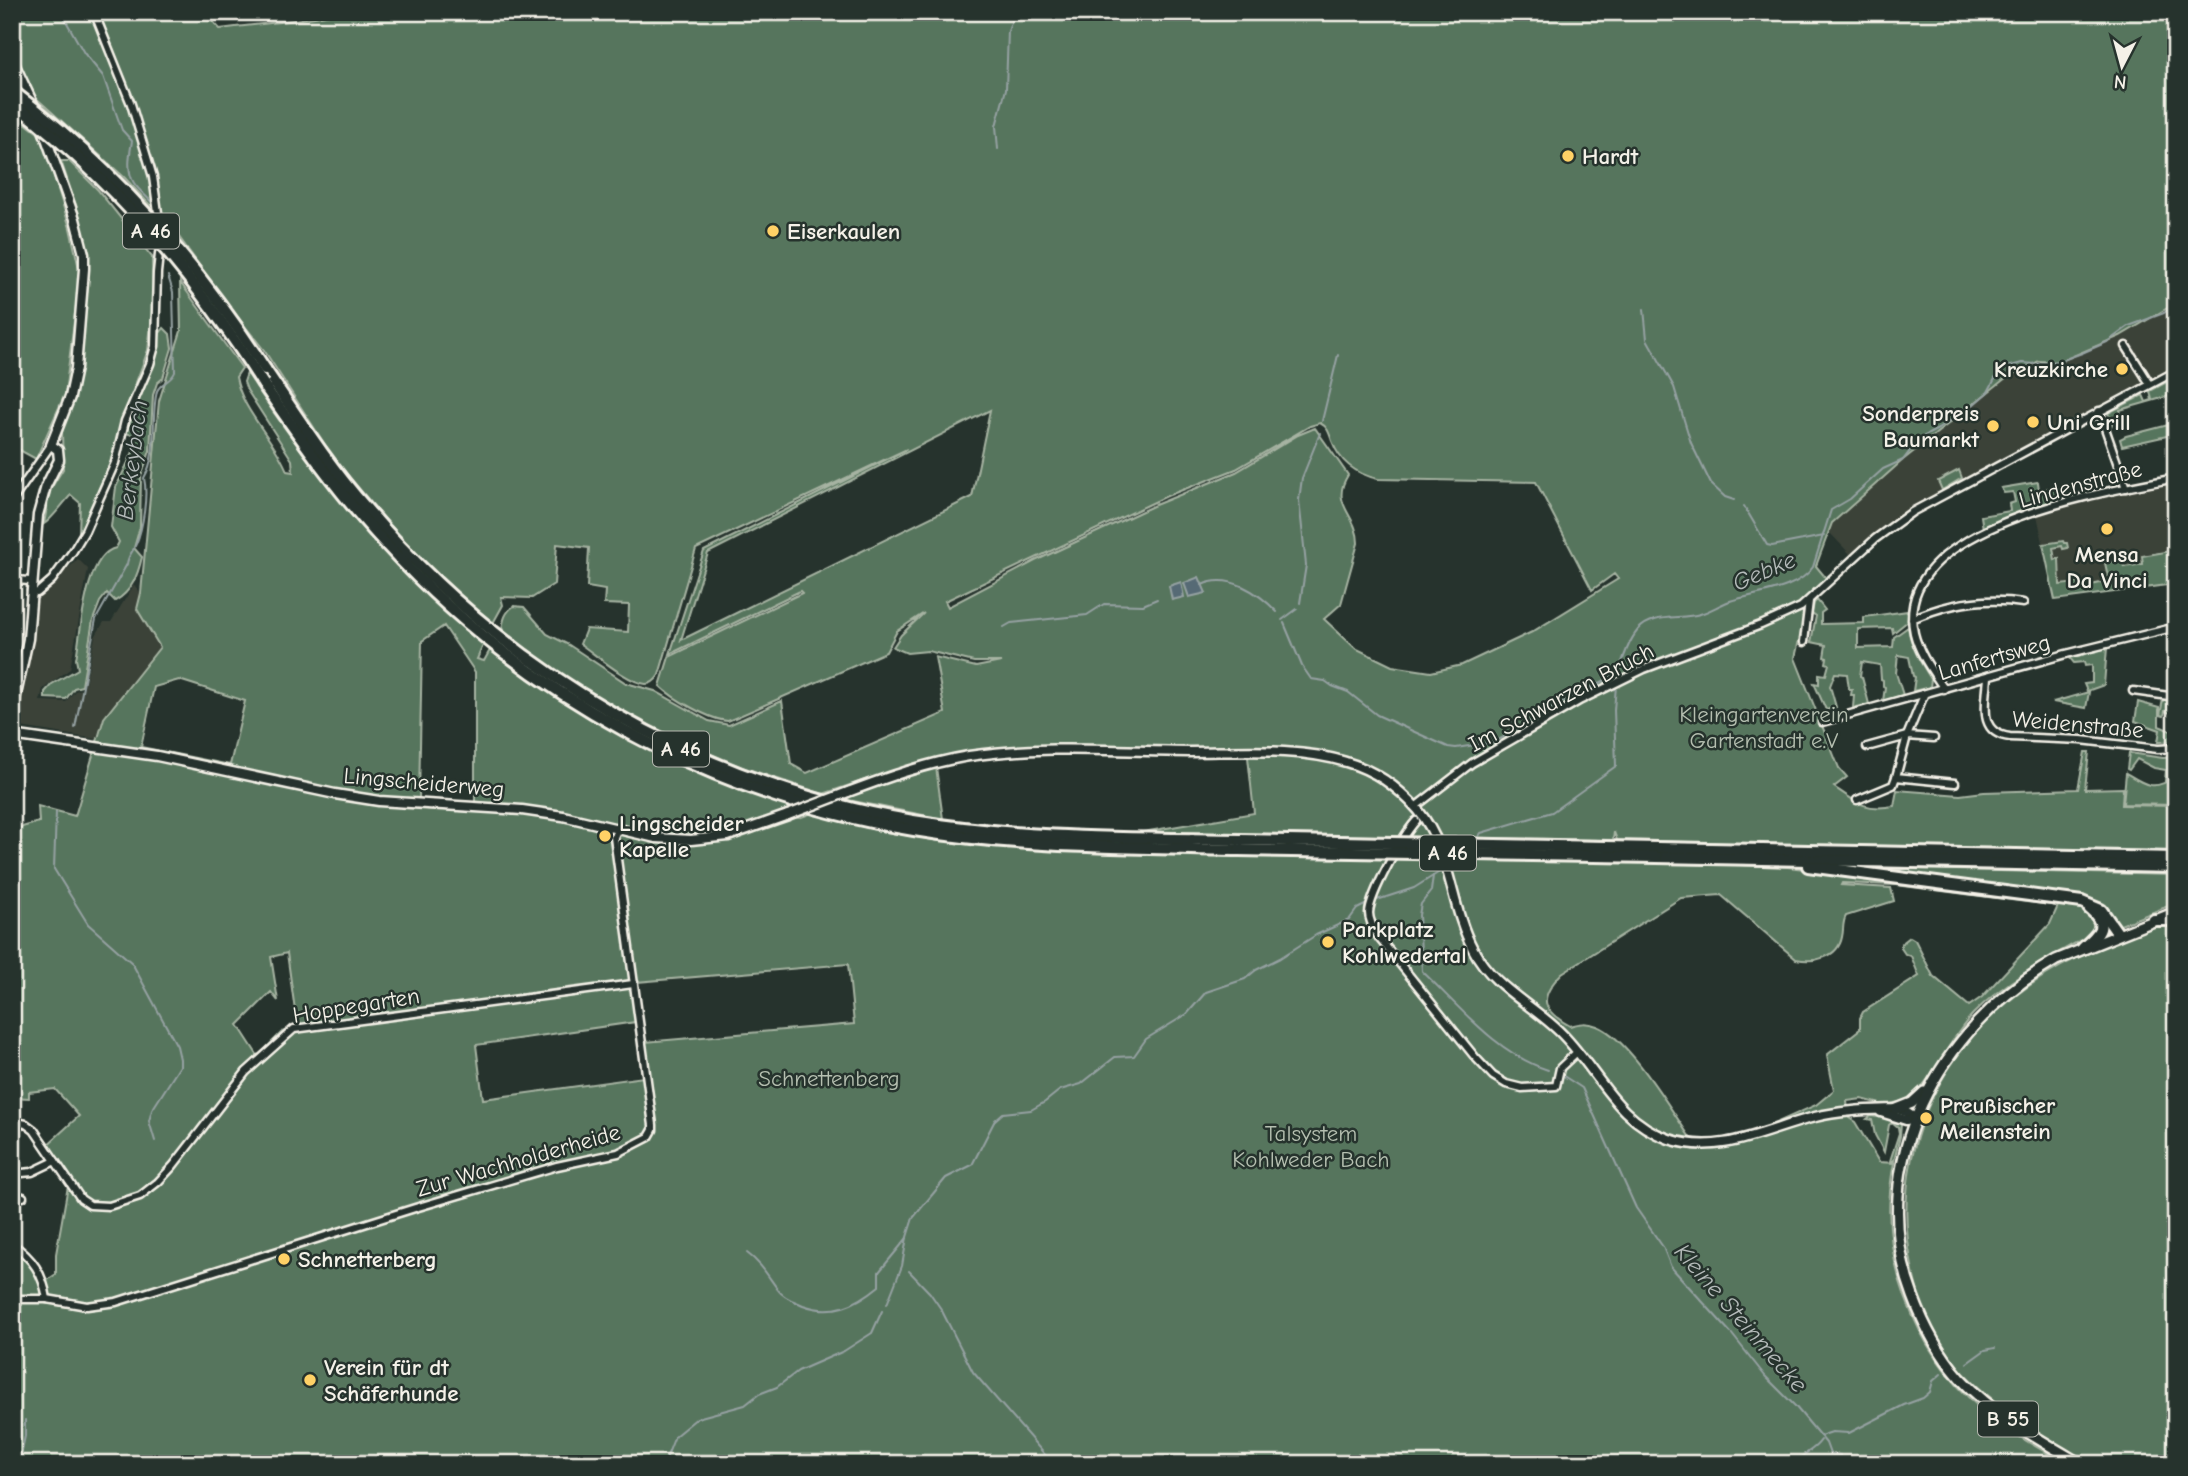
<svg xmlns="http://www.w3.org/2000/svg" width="2188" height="1476" viewBox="0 0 2188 1476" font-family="'Comic Neue',sans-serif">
  <rect width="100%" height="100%" fill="#26332d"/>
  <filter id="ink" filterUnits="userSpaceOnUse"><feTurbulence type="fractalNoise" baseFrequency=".0143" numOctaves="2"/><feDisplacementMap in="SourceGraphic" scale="14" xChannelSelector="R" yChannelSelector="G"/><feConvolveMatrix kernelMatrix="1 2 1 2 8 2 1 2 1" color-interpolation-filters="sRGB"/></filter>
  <g filter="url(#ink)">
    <g fill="#3b4339">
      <polygon points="2176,303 2176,368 1917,505 1879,531 1851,555 1829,532 1832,523 1866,491 2007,377 2039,361 2059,362 2119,336"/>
      <polygon points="2176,482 2176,561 2111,574 2112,583 2054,593 2037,515 2128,491"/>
      <polygon points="78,559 88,569 70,669 43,689 40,701 66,702 75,691 84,688 95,637 104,622 111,622 134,585 141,593 137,609 160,647 104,718 96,739 21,727 20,708 36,598"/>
    </g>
    <g fill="#57755d" stroke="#a6b3a2" stroke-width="2" fill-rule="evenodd">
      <path d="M12,12H204L220,29C260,23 300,22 338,12H2176V303L2120,336L2059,362L2039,361L2007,377L1903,460L1832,523L1816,566L1826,578L1803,601L1805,614L1795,658L1839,768L1847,777L1834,787C1857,803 1865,811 1894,806L1897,790L1960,795L1984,792L2078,789L2085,752H2089L2085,789L2123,788L2122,805L2176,806V852L2060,849L2012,851L1617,840L1614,832L1613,840L1143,832L1254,813L1248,757L1099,755V747L962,753L904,767L823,794L745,768L677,740L618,709L560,673L502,631C503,620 505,612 514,606L524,607L547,634L569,645L626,683L655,691L709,721L729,725L782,701L791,764L807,773L945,713L935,657L976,667L1001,662H974L928,651L907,653L893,647L901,635L924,613L897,631L886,652L728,721C710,720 673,699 660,686L669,657L802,593L800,591L670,654L704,551L907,449L696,549L659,675C656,680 652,684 646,684C628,683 595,654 580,644L586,629L628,632L629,605L604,604L605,590L587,587L589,548L557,544L554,584L532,598L501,597L503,605L492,625L448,586L401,538L335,460L264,350L225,301L176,233L124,177L35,97L12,52ZM990,410L972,497L681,640L708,553ZM1320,423C1328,427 1329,433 1332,441C1340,463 1356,474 1378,479L1536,482L1592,590L1614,574L1618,579L1532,632L1462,665L1431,672L1392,666L1355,648L1324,619L1341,604L1358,543C1358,514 1329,505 1348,475L1315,428L1298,435L1236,472L1155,505L1035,561L948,607L945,601L1167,496L1236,469L1310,426Z"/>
      <polygon points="12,113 38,133 44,144 70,228 80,273 65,394 36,459 12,446"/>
      <path d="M61,161H69L98,190L152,257L153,307L148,350L124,415L109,466L79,534L80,503L71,495C63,503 52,519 44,524L50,490L63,469L62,432L76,389L85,322L87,252L76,205Z"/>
      <path d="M180,282L242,368L236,377C242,412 274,438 287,471L293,472L292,460L247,390L244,382L247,373C313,474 391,567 484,643L477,659L484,661L490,650C565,703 647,753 732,787C752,795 773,801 794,807L780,814L799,818L812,813L875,830L940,841L1094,852L1616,860L1788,867L2051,899L2085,908L2097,920L2094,933C2052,956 2007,979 1973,1014C1950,1038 1934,1079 1909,1100L1884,1105L1862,1099L1847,1101L1849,1118L1855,1122L1879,1162L1894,1163C1876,1252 1913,1350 1981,1409C2007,1431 2037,1447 2066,1464H12V1249L22,1254L43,1283L56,1274V1254L68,1186L44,1148L79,1116L55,1089L29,1092V1098L12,1097V830L39,822L38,806L75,816L104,718L160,647L137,609L141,593L159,401L181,331ZM444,626L475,672V802L419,800L422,641ZM179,680L245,701L230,765L141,747L154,687ZM1842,883L1896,885L2058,906L2050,924L1982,997L1969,1006L1933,976L1915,940L1910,937L1901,944V948L1905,954L1911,956L1919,976L1863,1012L1860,1018V1029L1827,1055L1834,1090L1816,1105L1742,1138L1702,1142L1691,1139C1671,1110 1629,1038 1597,1026C1587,1022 1580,1023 1570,1026C1541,1010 1538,998 1562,973L1681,898L1721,895L1796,959C1814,963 1838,958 1842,937C1844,929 1842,923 1846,916L1894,901L1891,888L1841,885ZM287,953L297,1025L282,1032L258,1056L238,1025L271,992L278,1001L271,957ZM848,964L854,1024L645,1042L637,982ZM636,1022L644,1077L483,1099L476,1045Z"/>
      <path d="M164,328L170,334L172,348L163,378L157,383L153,395L150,451L141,476L140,527L134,548L142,557C138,574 132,592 115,601L107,593L100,602L93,620L82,686L74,688L66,699L45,698V692L52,684L78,669L76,659C81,632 85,554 116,548L119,542L111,527L116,487L135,448V436L126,433L151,371L160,333Z"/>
      <polygon points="2176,377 2176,394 2120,410 2124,429 2120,418 2113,421 2112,424 2108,413 2143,395 2146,402 2152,400 2150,391"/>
      <polygon points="2176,423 2176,434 2122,446 2120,439 2126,436"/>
      <polygon points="1959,470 1962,478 1942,490 1938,481"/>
      <polygon points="2038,482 2039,490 2057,487 2060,498 2010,516 1983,529 1981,516 2010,511 2009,504 2015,502 2013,492 2004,493 2001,488"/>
      <polygon points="2063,541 2064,543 2067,543 2068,548 2063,549 2062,546 2053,548 2055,560 2059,558 2060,585 2086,582 2087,586 2109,581 2105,563 2122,559 2124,567 2143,564 2142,556 2176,550 2176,596 2171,586 2167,585 2055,600 2043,544"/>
      <path d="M1817,600L1825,610L1821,613V624L1864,623V617L1908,611V621L1893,633L1892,628L1858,629V648L1893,647L1894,637L1908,627C1911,647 1920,662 1931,679L1930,687L1913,691L1915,677L1913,676L1909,657L1898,655L1896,673L1903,695L1883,701L1885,687L1883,686V680L1881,679L1880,665L1862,662L1860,676L1862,677L1869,704L1853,708L1854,695H1851L1852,689H1849L1847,674L1835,673L1830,686L1836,707L1826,710L1814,683L1819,684V674L1826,675L1829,664L1826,663L1827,658L1824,657L1826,645L1811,642L1816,616L1812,613L1814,603Z"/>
      <polygon points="2107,648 2104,685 2087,691 2084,684 2092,683 2092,665 2085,666 2084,662 2074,663 2070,658"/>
      <polygon points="2089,692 2086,708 2053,702"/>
      <polygon points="2163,699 2176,699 2176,715 2165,711 2164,716 2160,715"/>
      <polygon points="2138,702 2159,708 2159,726 2176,733 2176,741 2158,742 2160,730 2135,721"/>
      <polygon points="2129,753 2163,758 2176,757 2176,774 2165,781 2166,770 2154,768 2137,759 2129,770 2127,769"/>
      <polygon points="936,767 943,819 843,799 908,775"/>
      <path d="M2126,773C2147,786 2153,791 2176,777V805L2123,804Z"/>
      <polygon points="1871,868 2176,875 2176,903 2118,926 2104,909 1871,871"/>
      <path d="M2176,923V1464C2154,1464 2133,1464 2112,1464C2106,1464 2097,1465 2091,1463C2075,1458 2043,1434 2027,1425C1999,1406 1973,1385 1951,1359C1930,1333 1916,1294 1911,1261C1885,1121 1971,998 2100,948C2124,939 2150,925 2176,923Z"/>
      <polygon points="1871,1116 1892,1119 1901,1124 1900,1136 1894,1161 1890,1161 1899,1133 1898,1127 1892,1122 1889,1125 1884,1152 1875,1135 1872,1120 1867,1119"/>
    </g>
    <g fill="#566b74" stroke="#95a1a2" stroke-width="2">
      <polygon points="1199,577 1206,593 1189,597 1184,583"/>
      <polygon points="1181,582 1184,597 1172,600 1169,586"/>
    </g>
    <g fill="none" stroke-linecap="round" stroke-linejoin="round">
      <g stroke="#95a1a2" stroke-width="2">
        <path d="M61,12L84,53L103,76L122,130L132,141C130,153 126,171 134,183C139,191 148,197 154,205"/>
        <polyline points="998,149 996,126 1006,89 1008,31 1015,12"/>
        <polyline points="154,242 157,253"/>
        <polyline points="1644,309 1647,339 1674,387 1691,443 1711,484 1725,497 1734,500"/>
        <polyline points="1322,421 1338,355"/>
        <polyline points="1744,506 1767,545 1772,546 1824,536"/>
        <path d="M1202,585C1229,572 1259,593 1277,612"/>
        <polyline points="1300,603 1306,565 1299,500 1302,478 1320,433"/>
        <polyline points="1282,620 1297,609"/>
        <polyline points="1284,623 1302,666 1311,679 1325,681 1332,686 1348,692 1377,715 1448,747 1456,748 1495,742 1557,705 1619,673"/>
        <polyline points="1004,627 1011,623 1087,615 1104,604 1143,605 1157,599"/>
        <path d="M1617,680C1621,664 1627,643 1638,630C1653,613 1680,620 1700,614C1710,611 1719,605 1730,601C1755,593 1797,591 1813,567L1831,510L1850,499L1883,469L1903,460L1919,439L1938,429L1973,405L1988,392L1997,375L2004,368L2022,363L2036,364L2060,361L2082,353L2107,342L2129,326L2164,313L2176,304"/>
        <path d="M75,728L96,619L127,564C128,555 133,552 136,544C143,528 148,495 144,478C159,452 150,419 157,391C161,382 171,382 175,372L173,292L168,276"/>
        <polyline points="56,812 54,869 88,924 132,963 177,1046 180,1059 180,1066 152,1110 149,1121 155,1141"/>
        <polyline points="1476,840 1481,833 1552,812 1616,766 1614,710 1616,686"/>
        <polyline points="1454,865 1461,858"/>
        <path d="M1433,876L1431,891L1421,904L1419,915L1422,971C1461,1008 1496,1053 1548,1070"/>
        <polyline points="1377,900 1414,888 1441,871"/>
        <polyline points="1562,1075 1582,1088 1636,1208 1663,1247 1671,1267 1731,1333 1765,1376 1795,1406 1826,1443 1830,1454 1840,1455 1841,1462 1845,1464"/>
        <path d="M747,1253C761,1263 769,1278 779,1291C785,1299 795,1301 803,1305C833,1316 856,1305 879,1286V1272L907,1238"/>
        <polyline points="909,1271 930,1293 941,1309 973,1372 1053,1464"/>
        <polyline points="887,1304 902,1266 907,1237 913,1218 946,1178 972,1165 995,1120 1003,1113 1031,1110 1045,1102 1060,1090 1081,1084 1115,1057 1134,1056 1146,1039 1187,1014 1206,992 1245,979 1256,970 1280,958 1316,935 1349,920 1357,909 1365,905"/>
        <polyline points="1967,1363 1985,1350 1995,1348"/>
        <polyline points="1820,1436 1832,1432 1849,1433 1904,1405 1923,1398 1930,1392 1933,1381 1941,1374"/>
        <polyline points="19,1464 25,1436 25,1420"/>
        <polyline points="664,1464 675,1436 697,1418 745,1405 759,1394 777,1387 798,1371 844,1351 872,1333 882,1311"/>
        <path d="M1794,1464C1803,1452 1813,1452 1821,1440"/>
      </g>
      <g stroke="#f4f1e8" stroke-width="11">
        <g id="street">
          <polyline points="94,12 131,104 153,177 160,227"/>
          <polyline points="2126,346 2150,384"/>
          <polyline points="2099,411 2126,488"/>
          <polyline points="12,501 51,445"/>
          <polyline points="12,580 31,581"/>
          <polyline points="31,590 37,593 52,580 73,551 85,531 115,463 125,421 150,364 155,346 157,273 160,245"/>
          <path d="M1912,619C1948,603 1984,597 2023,603"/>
          <polyline points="1804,642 1809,601"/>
          <path d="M1988,676C1987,701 1976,733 2010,737L2081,740L2158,749L2176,748"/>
          <path d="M1944,689C1933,672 1919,654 1914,633C1890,525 2105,492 2176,478"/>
          <polyline points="2133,691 2176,697"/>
          <polyline points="1924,695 1907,736 1896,777 1955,783"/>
          <polyline points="1822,722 2066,654 2176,627"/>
          <polyline points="1867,747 1907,736 1934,738"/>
          <polyline points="1857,800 1893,785 1896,777"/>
          <polyline points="1415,807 1472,763 1581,700 1644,669 1761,625 1801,607 1875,539 1912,512 2176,371"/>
          <path d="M1416,821C1403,835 1370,894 1369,913C1369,922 1375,931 1379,938L1475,1057L1493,1076L1506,1084L1522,1088L1556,1086L1560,1068L1577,1052"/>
          <polyline points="12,1121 26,1124 34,1130 81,1199 90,1205 109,1206 140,1196 158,1182 173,1166 246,1072 294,1029 633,984"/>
          <polyline points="12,1174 32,1172 55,1161"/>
          <polyline points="12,1195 23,1197"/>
          <path d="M12,1244C33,1258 43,1274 47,1299"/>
          <polyline points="12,1299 47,1299 87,1306 116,1302 415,1208 557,1166 618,1153 649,1137 653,1130 653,1125 614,837 617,830"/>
        </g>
      </g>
      <g stroke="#f4f1e8" stroke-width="13">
        <g id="secondary">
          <polyline points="12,59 35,108"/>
          <polyline points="12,714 28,639 38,515 46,486 59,460 58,450 51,445 70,397 76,368 84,269 84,254 75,219 42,127"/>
          <polyline points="12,735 157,756 335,794 379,801 522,810 563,816 656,838 691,840 728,836 788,815"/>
          <path d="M848,792C888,777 927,763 969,756C1041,745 1116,751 1189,752C1238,752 1299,747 1346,762C1374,770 1399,788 1418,810C1452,851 1449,904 1473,949C1493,988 1534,1005 1563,1035C1599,1072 1616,1121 1669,1139C1722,1156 1766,1129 1815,1117C1842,1110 1870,1110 1897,1109L1906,1112L1915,1118"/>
          <polyline points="1881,1112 1906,1120 1915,1118"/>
        </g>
      </g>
      <g stroke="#f4f1e8" stroke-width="14">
        <g id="primary">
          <polyline points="1897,1109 1912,1103 1924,1092"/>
          <path d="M2081,1464C2038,1439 1994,1415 1960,1378C1939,1354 1924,1326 1913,1296C1863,1163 1940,1027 2056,960L2176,912"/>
        </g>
      </g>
      <g stroke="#f4f1e8" stroke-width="16">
        <g id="highway">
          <path d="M265,369C297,416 328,465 366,508C506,672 700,785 913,821C1021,839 1131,838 1240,840"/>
          <path d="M263,384C301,439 339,494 385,543C522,694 712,797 914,830C1021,848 1131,847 1239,850"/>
          <polyline points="1657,848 2176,858"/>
          <polyline points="1657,857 2176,867"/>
          <polyline points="1808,866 2082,902 2101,910 2118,934"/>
          <polyline points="2154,920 2176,920"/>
          <path d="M2083,948C2099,934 2110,925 2089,908"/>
        </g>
      </g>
      <use href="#street" stroke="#26332d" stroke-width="6"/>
      <use href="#secondary" stroke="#26332d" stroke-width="8"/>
      <use href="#primary" stroke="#26332d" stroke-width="9"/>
      <use href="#highway" stroke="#26332d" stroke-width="10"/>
      <g stroke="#f4f1e8" stroke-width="13" stroke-linecap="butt">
        <polyline id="secondary-bridge" points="788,815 848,792"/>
      </g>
      <g stroke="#f4f1e8" stroke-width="16" stroke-linecap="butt">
        <g id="highway-bridge">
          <path d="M12,91C114,168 196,262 265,369"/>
          <path d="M12,102C114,180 195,276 263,384"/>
          <polyline points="1240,840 1657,848"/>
          <polyline points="1239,850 1657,857"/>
        </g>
      </g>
      <use href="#secondary-bridge" stroke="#26332d" stroke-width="8"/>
      <use href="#highway-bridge" stroke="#26332d" stroke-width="10"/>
    </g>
  </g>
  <g fill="#ffd166" stroke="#26332d" stroke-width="2.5">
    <circle cx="1568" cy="156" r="7"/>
    <circle cx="773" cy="231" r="7"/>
    <circle cx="2122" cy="369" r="7"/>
    <circle cx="2033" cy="422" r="7"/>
    <circle cx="1993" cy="426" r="7"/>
    <circle cx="2107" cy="529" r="7"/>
    <circle cx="605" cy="836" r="7"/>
    <circle cx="1328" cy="942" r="7"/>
    <circle cx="1926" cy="1118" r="7"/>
    <circle cx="284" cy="1259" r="7"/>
    <circle cx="310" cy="1380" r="7"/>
  </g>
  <g text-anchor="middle" stroke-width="5" stroke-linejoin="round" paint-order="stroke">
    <g fill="#26332d" stroke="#b6b8b0" stroke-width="2">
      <rect x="123" y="213.5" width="56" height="35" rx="5"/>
      <rect x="653" y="731.5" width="56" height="35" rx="5"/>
      <rect x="1420" y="835.5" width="56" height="35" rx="5"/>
      <rect x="1978" y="1401.5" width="60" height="35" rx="5"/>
    </g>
    <g font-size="21" font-weight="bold" fill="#f4f1e8">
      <text x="151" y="238">A 46</text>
      <text x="681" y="756">A 46</text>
      <text x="1448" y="860">A 46</text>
      <text x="2008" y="1426">B 55</text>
    </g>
    <g font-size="23" font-weight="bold" fill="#f4f1e8" stroke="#26332d" text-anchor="start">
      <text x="1582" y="164">Hardt</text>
      <text x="787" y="239">Eiserkaulen</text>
      <text x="2108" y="377" text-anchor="end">Kreuzkirche</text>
      <text x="1979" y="421" text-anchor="end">Sonderpreis<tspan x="1979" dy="26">Baumarkt</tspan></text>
      <text x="2047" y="430">Uni Grill</text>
      <text x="2107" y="562" text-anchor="middle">Mensa<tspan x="2107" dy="26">Da Vinci</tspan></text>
      <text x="619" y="831">Lingscheider<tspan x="619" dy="26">Kapelle</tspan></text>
      <text x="1342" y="937">Parkplatz<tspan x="1342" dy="26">Kohlwedertal</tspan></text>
      <text x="1940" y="1113">Preußischer<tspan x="1940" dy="26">Meilenstein</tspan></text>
      <text x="298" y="1267">Schnetterberg</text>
      <text x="324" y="1375">Verein für dt<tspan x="324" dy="26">Schäferhunde</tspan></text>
    </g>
    <g font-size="23" fill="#f4f1e8" stroke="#26332d">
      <text transform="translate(2080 484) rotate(-15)" y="8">Lindenstraße</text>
      <text transform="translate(1994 657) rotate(-16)" y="8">Lanfertsweg</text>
      <text transform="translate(1561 697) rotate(-28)" y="8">Im Schwarzen Bruch</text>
      <text transform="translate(2078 724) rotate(5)" y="8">Weidenstraße</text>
      <text transform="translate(424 782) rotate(5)" y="8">Lingscheiderweg</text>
      <text transform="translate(356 1005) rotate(-9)" y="8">Hoppegarten</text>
      <text transform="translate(518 1160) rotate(-16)" y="8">Zur Wachholderheide</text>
    </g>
    <g font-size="23" fill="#b5bfb0" stroke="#26332d">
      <text x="1764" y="722">Kleingartenverein<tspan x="1764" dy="26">Gartenstadt e.V</tspan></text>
      <text x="829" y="1086">Schnettenberg</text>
      <text x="1311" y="1141">Talsystem<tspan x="1311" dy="26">Kohlweder Bach</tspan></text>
    </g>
    <g font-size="24" font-style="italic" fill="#b5bbba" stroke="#26332d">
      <text transform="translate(132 460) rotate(-83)" y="8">Berkeybach</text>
      <text transform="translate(1764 571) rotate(-23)" y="8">Gebke</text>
      <text transform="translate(1741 1318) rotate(49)" y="8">Kleine Steinmecke</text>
    </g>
  </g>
  <rect width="2188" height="1476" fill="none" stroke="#26332d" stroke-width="42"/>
  <rect x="21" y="21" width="2146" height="1434" fill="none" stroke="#f4f1e8" stroke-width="2.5" filter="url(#ink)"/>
  <g transform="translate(2122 66) rotate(186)" stroke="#26332d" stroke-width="5" paint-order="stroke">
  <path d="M0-5L12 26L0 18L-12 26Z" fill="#f4f1e8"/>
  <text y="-10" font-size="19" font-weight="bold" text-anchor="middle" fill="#f4f1e8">N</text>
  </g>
</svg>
